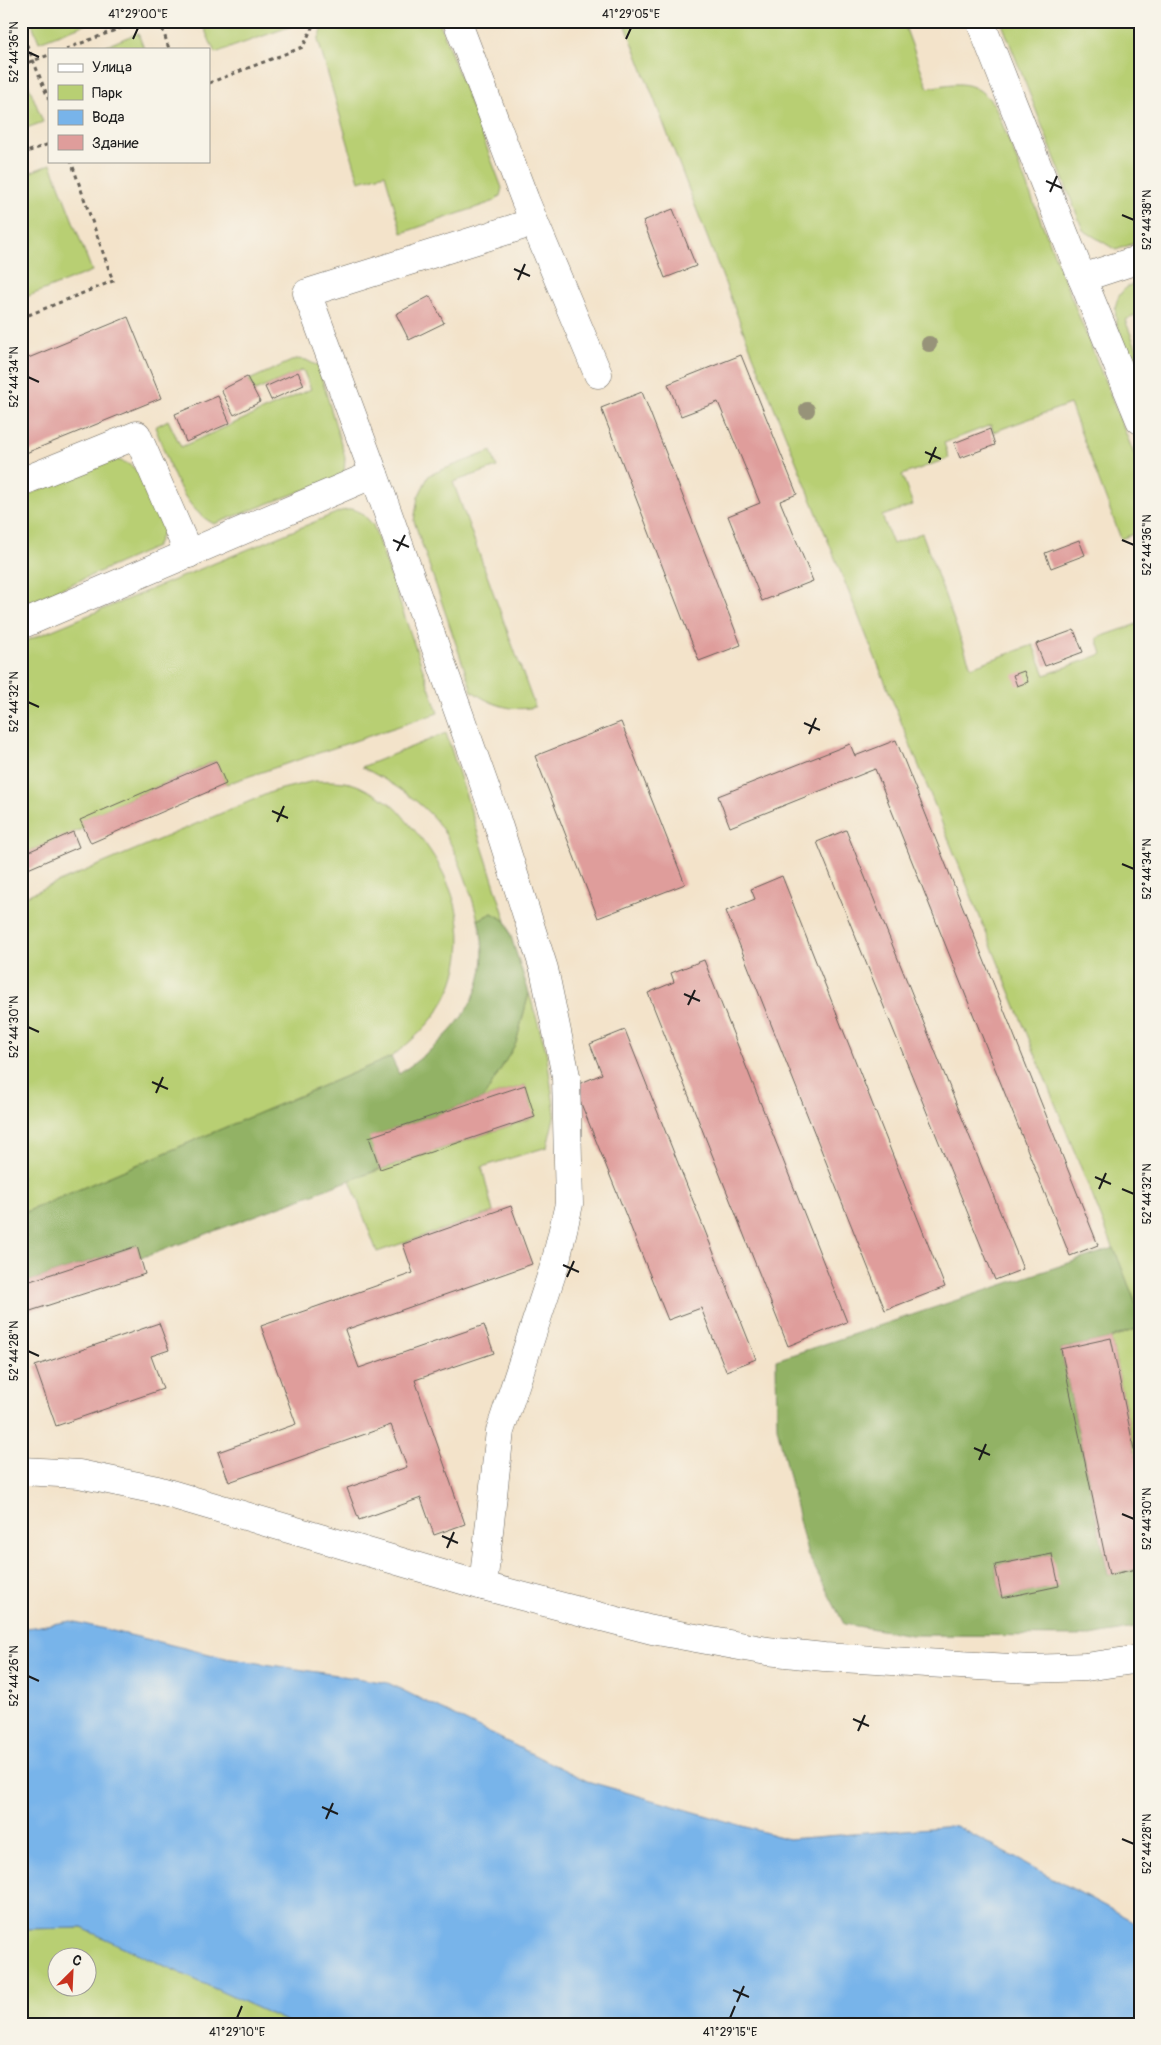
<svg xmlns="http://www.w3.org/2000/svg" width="1161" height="2045" viewBox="0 0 1161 2045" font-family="Pangolin,sans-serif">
  <rect width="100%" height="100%" fill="#f7f3e8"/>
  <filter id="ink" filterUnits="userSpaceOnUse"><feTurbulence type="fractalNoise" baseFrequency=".02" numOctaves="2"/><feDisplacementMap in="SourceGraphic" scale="10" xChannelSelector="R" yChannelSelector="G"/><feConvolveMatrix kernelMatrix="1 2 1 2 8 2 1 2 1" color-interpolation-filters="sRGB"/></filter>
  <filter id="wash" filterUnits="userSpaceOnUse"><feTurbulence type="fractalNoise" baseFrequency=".0096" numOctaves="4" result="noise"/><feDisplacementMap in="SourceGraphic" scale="20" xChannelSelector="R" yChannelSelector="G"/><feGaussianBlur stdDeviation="1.12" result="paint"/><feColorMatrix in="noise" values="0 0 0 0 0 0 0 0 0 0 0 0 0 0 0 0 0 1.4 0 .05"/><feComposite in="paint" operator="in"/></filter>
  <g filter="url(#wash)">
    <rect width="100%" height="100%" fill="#f3e3ca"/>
    <g fill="#b8cf73" stroke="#6a7648" fill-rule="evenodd">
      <polygon points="31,21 94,21 39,42"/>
      <polygon points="201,21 306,21 215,53"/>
      <polygon points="326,21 439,21 502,188 500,196 495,201 402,233 385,174 359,181 318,40"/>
      <path d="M624,21H903L928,88C959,82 975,79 995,106L1140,469V536L1138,532L1121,539L1070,404L993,432L991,425L944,443L949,458L902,475L913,505L882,516L893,544L922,533L971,667L1033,645L1045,675L1102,654L1097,638L1140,623V1314L743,330Z"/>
      <polygon points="1001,21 1140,21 1140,241 1116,250 1083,230"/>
      <polygon points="138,33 144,49 98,49"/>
      <polygon points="25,76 43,122 21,130 21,77"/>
      <polygon points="51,164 92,271 21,299 21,176"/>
      <path d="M1140,281V314L1125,320L1140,357V380C1127,349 1092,296 1140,281Z"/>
      <path d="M296,359L306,360L318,366L345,457L344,475L214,524C179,506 169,461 155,427L168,420L181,447L311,389L303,370L255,391L249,380Z"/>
      <path d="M491,451L497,467L453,482L535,707C513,712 491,705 472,691L414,521L418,497L429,475Z"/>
      <path d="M107,460C144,456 153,500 165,527L156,547L21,606V498Z"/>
      <polygon points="353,509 362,513 373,525 438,713 226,784 215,761 81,820 84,828 21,855 21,643 341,511"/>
      <path d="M446,733L506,921L492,913L478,920C470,888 454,839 431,815C411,794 388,781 362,767Z"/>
      <path d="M314,781C328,781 345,780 359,786C369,791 383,798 392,805C399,810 404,818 410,825C446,865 471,919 455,975C445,1011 420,1035 391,1057L21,1214V898L274,791Z"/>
      <polygon points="529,993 546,1050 555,1113 547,1147 482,1167 493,1212 377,1252 350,1180 535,1117 525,1085 483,1099 516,1043"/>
      <polygon points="1140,1327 1140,1478 1111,1339"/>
      <path d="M82,1928L292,2024H21V1929ZM58,1958H88V1988H58Z"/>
    </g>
    <g fill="#92b265" stroke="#576740" fill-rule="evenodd">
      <path d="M492,913L506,921L529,993L516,1043L483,1099L370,1137L380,1169L150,1255L140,1257L136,1246L21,1284V1214L391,1057L399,1074C453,1036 498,993 478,920Z"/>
      <path d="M1114,1248L1140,1314V1327L1111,1338L1061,1349L1108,1575L1140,1568V1627L1091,1636L912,1635L844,1624L807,1553L777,1427L776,1360ZM1051,1554L1058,1586L1002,1598L995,1565Z"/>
    </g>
    <polygon fill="#78b4ea" stroke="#4a6883" points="71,1621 226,1658 388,1683 587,1781 788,1839 956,1826 1140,1925 1140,2024 292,2024 82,1928 21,1929 21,1629"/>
    <g id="blocks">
      <g fill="#df9d9b">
        <polygon points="673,209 696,266 665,278 643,221"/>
        <polygon points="430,296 444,323 409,340 396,314"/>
        <polygon points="128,317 161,398 21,455 21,361"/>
        <polygon points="741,355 797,494 780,501 813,581 762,601 728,516 760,503 718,402 681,416 668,384"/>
        <polygon points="298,372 304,385 271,400 265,387"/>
        <polygon points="247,377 260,402 234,415 221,390"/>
        <polygon points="642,392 741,645 699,661 601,408"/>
        <polygon points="218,396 230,423 186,442 175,414"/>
        <polygon points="990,429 995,445 960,458 954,443"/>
        <polygon points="1079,540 1085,555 1051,568 1045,553"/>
        <polygon points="1074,630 1083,652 1045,666 1036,644"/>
        <polygon points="1024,671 1028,682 1017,686 1013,675"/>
        <polygon points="621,722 685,884 598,918 535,756"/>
        <polygon points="896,740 1098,1245 1070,1256 875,769 730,827 718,796 850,744 855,756"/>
        <polygon points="216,761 226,784 91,843 80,820"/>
        <polygon points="846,830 1023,1269 995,1280 817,842"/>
        <polygon points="73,832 79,847 21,872 21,855"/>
        <polygon points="782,876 945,1287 885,1310 726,911 755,899 751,889"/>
        <polygon points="704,960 847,1322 788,1346 648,993 674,982 671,973"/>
        <polygon points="625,1030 756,1359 726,1371 701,1308 668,1320 574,1086 602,1074 590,1044"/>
        <polygon points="525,1085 535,1117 380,1169 369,1137"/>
        <polygon points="511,1206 532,1264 345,1330 359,1368 484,1325 494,1353 415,1380 465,1524 434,1535 421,1498 359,1520 347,1488 407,1467 391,1425 229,1482 218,1452 296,1424 261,1326 413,1273 403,1244"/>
        <polygon points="137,1246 145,1274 21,1314 21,1284"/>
        <polygon points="159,1323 169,1350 151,1356 163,1389 56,1426 35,1366"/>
        <polygon points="1111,1338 1140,1478 1140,1568 1109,1575 1061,1349"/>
        <polygon points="1052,1554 1059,1586 1002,1598 995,1565"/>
      </g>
    </g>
  </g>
  <g filter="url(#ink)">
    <use href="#blocks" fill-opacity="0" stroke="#676259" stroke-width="1"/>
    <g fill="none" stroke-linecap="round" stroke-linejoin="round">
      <g stroke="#676259" stroke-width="29">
        <g id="minor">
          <polyline points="457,21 525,200 598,374"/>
          <polyline points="980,21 1082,278"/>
          <polyline points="1140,259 1082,278 1140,420"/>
          <polyline points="374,474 307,293 534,222"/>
          <polyline points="21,482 137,435 189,554"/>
          <polyline points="21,625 374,474 495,815 544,969 566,1076 569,1204 555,1264 500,1431 483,1586"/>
          <polyline points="21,1471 79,1474 157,1490 483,1586 652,1630 767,1651 824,1657 1030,1669 1086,1667 1140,1659"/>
        </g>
      </g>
      <g stroke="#676259" stroke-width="3" stroke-dasharray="4 4" stroke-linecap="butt">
        <polyline points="160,21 169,49"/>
        <polyline points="21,30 49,100"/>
        <polyline points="66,49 139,21"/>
        <polyline points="21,65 49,55"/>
        <polyline points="209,83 303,47 315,21"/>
        <polyline points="21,154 49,144"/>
        <polyline points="21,318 113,281 71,161"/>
      </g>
      <use href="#minor" stroke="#fff" stroke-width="28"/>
    </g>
    <g fill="#979379">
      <circle cx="929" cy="344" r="8"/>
      <circle cx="807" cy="410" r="8"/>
    </g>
  </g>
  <path fill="none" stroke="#1c1c1c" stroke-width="2" d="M133,39L138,28M626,39L631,28M28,52L39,57M1046,181L1062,188M1050,192L1057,176M1122,215L1134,220M514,269L530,276M518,280L525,264M28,377L39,382M925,452L941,459M929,463L936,447M393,540L409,547M1122,540L1134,545M397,551L405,535M28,702L39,707M804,723L820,730M809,734L816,718M272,811L288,818M277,822L284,806M1122,864L1134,869M684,994L700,1001M688,1005L695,990M28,1027L39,1032M152,1082L168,1089M156,1093L163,1077M1095,1177L1111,1184M1099,1189L1106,1173M1122,1189L1134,1194M563,1265L579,1272M567,1277L574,1261M28,1351L39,1356M974,1448L990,1455M979,1460L986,1444M1122,1514L1134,1519M442,1536L458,1543M447,1548L454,1532M28,1676L39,1681M853,1719L869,1726M858,1731L865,1715M322,1807L338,1814M326,1819L333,1803M1122,1839L1134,1844M733,1990L749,1997M737,2002L744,1986M237,2018L242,2006M730,2018L735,2006"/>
  <rect width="1161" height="2045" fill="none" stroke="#f7f3e8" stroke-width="55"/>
  <rect x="48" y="48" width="162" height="115" fill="#f7f3e8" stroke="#9f9d96"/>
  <rect x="58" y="64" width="25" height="8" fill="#ffffff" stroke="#9f9d96"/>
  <text x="92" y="72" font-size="15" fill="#1c1c1c">Улица</text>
  <rect x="58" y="85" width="25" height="15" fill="#b8cf73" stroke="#9f9d96"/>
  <text x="92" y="98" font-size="15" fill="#1c1c1c">Парк</text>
  <rect x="58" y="110" width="25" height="15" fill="#78b4ea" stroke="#9f9d96"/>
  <text x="92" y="122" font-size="15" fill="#1c1c1c">Вода</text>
  <rect x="58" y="135" width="25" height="15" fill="#df9d9b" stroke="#9f9d96"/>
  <text x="92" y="148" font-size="15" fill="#1c1c1c">Здание</text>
  <g transform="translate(72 1972) rotate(24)"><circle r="24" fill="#f7f3e8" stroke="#9f9d96"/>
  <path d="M0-4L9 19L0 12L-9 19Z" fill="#c8321e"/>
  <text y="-8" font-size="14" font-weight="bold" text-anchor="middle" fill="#1c1c1c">С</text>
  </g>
  <rect x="28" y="28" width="1106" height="1990" fill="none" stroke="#1c1c1c" stroke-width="2"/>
  <g font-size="12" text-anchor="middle" fill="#1c1c1c">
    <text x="138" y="18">41°29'00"E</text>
    <text x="631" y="18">41°29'05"E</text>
    <text transform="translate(14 52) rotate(-90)" y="4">52°44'36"N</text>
    <text transform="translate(1147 220) rotate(-90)" y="4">52°44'38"N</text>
    <text transform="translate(14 377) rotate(-90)" y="4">52°44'34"N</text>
    <text transform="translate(1147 545) rotate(-90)" y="4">52°44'36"N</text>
    <text transform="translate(14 702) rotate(-90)" y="4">52°44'32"N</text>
    <text transform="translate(1147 869) rotate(-90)" y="4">52°44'34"N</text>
    <text transform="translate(14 1027) rotate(-90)" y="4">52°44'30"N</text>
    <text transform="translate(1147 1194) rotate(-90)" y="4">52°44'32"N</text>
    <text transform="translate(14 1351) rotate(-90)" y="4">52°44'28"N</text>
    <text transform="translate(1147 1519) rotate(-90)" y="4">52°44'30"N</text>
    <text transform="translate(14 1676) rotate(-90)" y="4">52°44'26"N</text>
    <text transform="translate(1147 1844) rotate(-90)" y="4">52°44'28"N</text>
    <text x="237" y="2036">41°29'10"E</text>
    <text x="730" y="2036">41°29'15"E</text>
  </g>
</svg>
